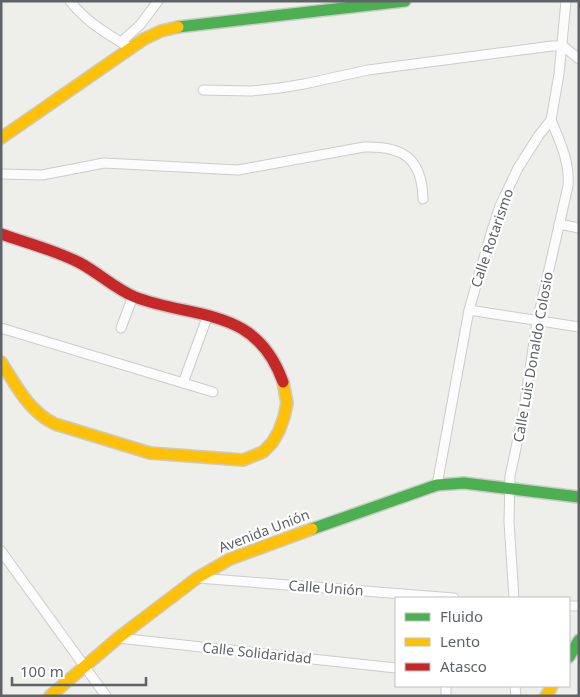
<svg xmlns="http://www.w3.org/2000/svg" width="580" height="697" viewBox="0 0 580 697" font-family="'Noto Sans',sans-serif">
  <rect width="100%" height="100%" fill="#eeeeea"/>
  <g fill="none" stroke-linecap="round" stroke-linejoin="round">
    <g stroke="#cbcccc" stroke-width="11">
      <g id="street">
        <path d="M70,1C86,22 108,34 130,48"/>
        <polyline points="121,42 140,25 158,1"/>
        <polyline points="203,90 251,91 280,88 304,84 368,70 552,46 563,46 579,59"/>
        <path d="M1,174L42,175L104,163L238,170L364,147C403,146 422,158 423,199"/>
        <polyline points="559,224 579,228"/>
        <polyline points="469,310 579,327"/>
        <polyline points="1,328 213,392"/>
        <polyline points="121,328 133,296"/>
        <polyline points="183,383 208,315"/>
        <polyline points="437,485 469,310 492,230 500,206 518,168 539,135 551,120 559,74 566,1"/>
        <polyline points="1,551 106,696"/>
        <polyline points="198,578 454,598"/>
        <path d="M514,598L509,522L510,476L523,415L537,322L568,186C570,162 560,142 551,120"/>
        <polyline points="569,606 579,606"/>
        <polyline points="118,638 396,668"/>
        <polyline points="446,686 446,696"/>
        <polyline points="515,686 516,696"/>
      </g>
    </g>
    <g stroke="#cacaca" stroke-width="14">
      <g id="fast">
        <polyline points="178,27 405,1"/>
        <polyline points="312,529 437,485 464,483 579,497"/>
        <polyline points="569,657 579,640"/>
      </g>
    </g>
    <g stroke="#cacaca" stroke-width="14">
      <g id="slow">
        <polyline points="1,138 144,39 161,31 178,27"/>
        <path d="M1,362C16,385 29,412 55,424L150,453L243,460L263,452L272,443L279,431L284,417L287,403L283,382"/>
        <polyline points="50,696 118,638 197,578 230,559 312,529"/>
        <polyline points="546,696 552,686"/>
      </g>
    </g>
    <g stroke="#cacaca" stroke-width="14">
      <path id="jam" d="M1,234C27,243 55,250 80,263C99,273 115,289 135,297C196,320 256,306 283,382"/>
    </g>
    <use href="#street" stroke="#fcfcfc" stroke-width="9"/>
    <use href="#fast" stroke="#4caf50" stroke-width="11"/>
    <use href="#slow" stroke="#ffc107" stroke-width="11"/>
    <use href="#jam" stroke="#c62828" stroke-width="11"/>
  </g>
  <g text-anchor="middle" stroke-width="4.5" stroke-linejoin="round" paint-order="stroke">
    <g font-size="14" fill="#5f6367" stroke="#fff">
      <text transform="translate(492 238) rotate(-71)" y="5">Calle Rotarismo</text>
      <text transform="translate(533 357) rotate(-80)" y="5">Calle Luis Donaldo Colosio</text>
      <text transform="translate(264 531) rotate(-21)" y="5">Avenida Unión</text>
      <text transform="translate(326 588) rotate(4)" y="5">Calle Unión</text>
      <text transform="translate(257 653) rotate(6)" y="5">Calle Solidaridad</text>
    </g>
  </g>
  <rect width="580" height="697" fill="none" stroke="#5f6367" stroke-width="5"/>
  <rect x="395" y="597" width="175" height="90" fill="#ffffff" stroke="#bfc1c2"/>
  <rect x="405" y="613" width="25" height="8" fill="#4caf50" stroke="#bfc1c2"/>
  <text x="440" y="622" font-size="15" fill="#5f6367">Fluido</text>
  <rect x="405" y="638" width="25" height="8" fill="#ffc107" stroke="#bfc1c2"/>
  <text x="440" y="647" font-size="15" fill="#5f6367">Lento</text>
  <rect x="405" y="663" width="25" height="8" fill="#c62828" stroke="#bfc1c2"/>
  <text x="440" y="672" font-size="15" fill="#5f6367">Atasco</text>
  <path d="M12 677v8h134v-8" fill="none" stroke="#5f6367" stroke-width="2.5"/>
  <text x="20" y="677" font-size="15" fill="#5f6367" stroke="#ffffff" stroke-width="4" paint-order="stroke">100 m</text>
</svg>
